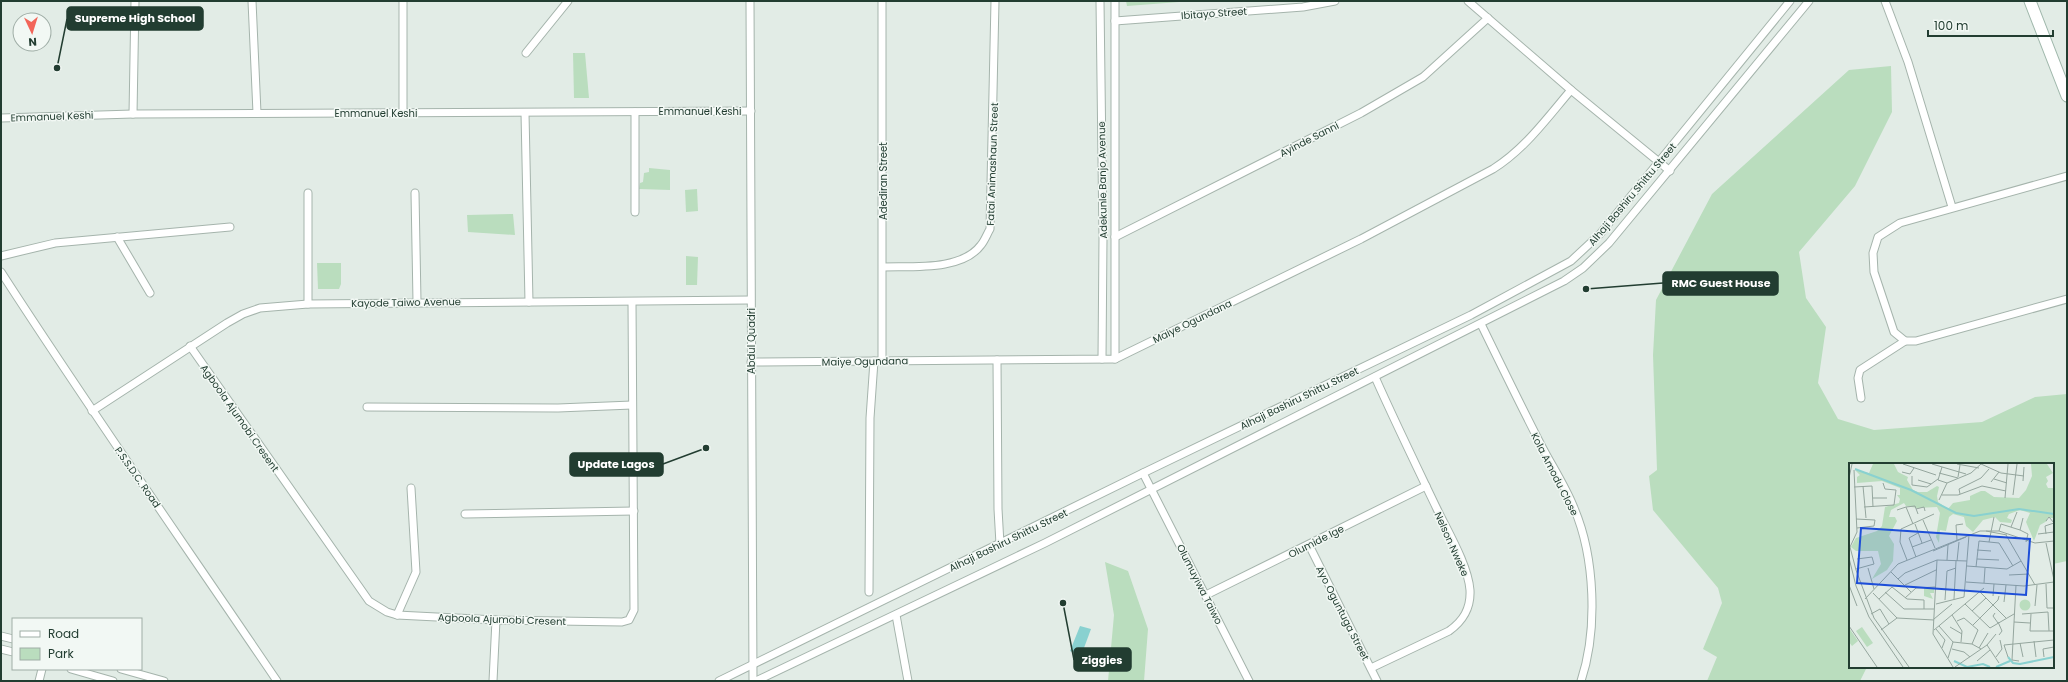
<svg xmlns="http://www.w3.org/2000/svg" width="2068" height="682" viewBox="0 0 2068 682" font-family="Poppins,sans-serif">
  <rect width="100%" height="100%" fill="#e2ece6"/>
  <g fill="#baddbe">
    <polygon points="1126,1 1192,1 1127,6"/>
    <polygon points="573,53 585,53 589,98 574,98"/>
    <polygon points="1891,66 1892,112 1855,186 1799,252 1806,298 1826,327 1818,383 1838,419 1874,430 1982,422 2035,397 2067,394 2067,561 2053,564 2053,464 1850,464 1850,667 1867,667 1860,681 1707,681 1717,657 1703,649 1722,603 1718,588 1653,510 1649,476 1657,470 1653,355 1656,300 1712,194 1849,70"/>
    <polygon points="649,168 670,170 670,190 639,189 640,183 643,182 644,173 649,172"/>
    <polygon points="697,189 698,211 686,212 685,190"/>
    <polygon points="513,214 515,235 468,232 467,215"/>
    <polygon points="686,256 698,257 697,285 686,285"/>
    <polygon points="317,263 341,263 341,284 339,289 318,289"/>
    <polygon points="1105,562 1128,571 1148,629 1144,681 1108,681 1114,615"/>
  </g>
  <polygon fill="#89d1d0" points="1080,626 1091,629 1081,656 1070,651"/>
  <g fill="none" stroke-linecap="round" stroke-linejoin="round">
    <g stroke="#a5b4ac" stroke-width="9">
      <g id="street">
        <polyline points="252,1 257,113"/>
        <polyline points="750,1 753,681"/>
        <polyline points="882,1 882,361"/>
        <polyline points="1100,1 1103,238 1102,359"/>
        <polyline points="1115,1 1115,359"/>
        <polyline points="1468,1 1571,90 1670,171"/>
        <polyline points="1885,1 1908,62 1952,207"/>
        <polyline points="1115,21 1303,7 1335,1"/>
        <polyline points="526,53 568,1"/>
        <polyline points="403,112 403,1"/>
        <polyline points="635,112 635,212"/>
        <polyline points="525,113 529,302"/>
        <polyline points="133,114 135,1"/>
        <polyline points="1,118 133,114 751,111"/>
        <polyline points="2067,176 1900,223 1878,237 1873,253 1874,272 1894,332 1905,341 1916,341 2067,299"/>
        <polyline points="308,193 308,304"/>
        <polyline points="415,193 417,301"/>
        <polyline points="117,237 150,293"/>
        <polyline points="1115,237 1361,113 1423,77 1488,18"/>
        <polyline points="1,256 55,243 230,227"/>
        <path d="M883,267C912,266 962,271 981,245C985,240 987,234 990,229L995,1"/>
        <path d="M1,272C90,410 185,545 277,681"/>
        <path d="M1481,324C1500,363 1519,402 1539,441C1550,463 1565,485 1574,508C1595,557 1598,630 1581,681"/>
        <polyline points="190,346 369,601 387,612 397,615 496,620 622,622 629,620 634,610 632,302"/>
        <polyline points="997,360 998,509 1000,544"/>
        <path d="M751,362L1115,359L1361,239L1493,169C1525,149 1547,118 1571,90"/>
        <polyline points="1861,398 1858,378 1860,370 1905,341"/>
        <polyline points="367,407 558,408 632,405"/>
        <polyline points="92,411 227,323 243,314 260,308 308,304 750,300"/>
        <polyline points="1143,473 1249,681"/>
        <polyline points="465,514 634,511"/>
        <polyline points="1309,545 1377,681"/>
        <polyline points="869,592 870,418 874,361"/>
        <polyline points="1206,595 1426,486"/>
        <polyline points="397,615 416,572 411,488"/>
        <polyline points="896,615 908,681"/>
        <polyline points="1,636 13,639"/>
        <polyline points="1,649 13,652"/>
        <path d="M1371,668L1449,631C1463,621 1471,609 1470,590C1468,565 1448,532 1437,509C1416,465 1395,422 1375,377"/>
        <polyline points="71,669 113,681"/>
        <polyline points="121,669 164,681"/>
        <polyline points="39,681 42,669"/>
        <polyline points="493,681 496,620"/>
        <polyline points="719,681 1143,473 1471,315 1571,261 1600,234 1790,1"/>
        <polyline points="756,681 1045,543 1564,281 1583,268 1609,243 1809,1"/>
      </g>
    </g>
    <g stroke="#a0b8ac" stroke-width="13">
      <polyline id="secondary" points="2030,1 2067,96"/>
    </g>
    <use href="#street" stroke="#fff" stroke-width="7"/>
    <use href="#secondary" stroke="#fff" stroke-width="11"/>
  </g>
  <g text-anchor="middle" stroke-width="3" stroke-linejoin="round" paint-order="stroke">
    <g font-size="10" fill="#223d31" stroke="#f2f8f4">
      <text transform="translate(1214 13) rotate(-4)" y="4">Ibitayo Street</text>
      <text x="700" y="115">Emmanuel Keshi</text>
      <text x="376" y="117">Emmanuel Keshi</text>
      <text transform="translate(52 116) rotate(-2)" y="4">Emmanuel Keshi</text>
      <text transform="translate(1309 139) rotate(-27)" y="4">Ayinde Sanni</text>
      <text transform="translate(992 164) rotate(-88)" y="4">Fatai Animashaun Street</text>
      <text transform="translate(1102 180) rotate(-91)" y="4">Adekunle Banjo Avenue</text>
      <text transform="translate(883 181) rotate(-90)" y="4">Adediran Street</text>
      <text transform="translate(1632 194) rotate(-50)" y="4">Alhaji Bashiru Shittu Street</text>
      <text transform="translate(406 302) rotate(-1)" y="4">Kayode Taiwo Avenue</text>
      <text transform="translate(1192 321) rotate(-26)" y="4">Maiye Ogundana</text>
      <text transform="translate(751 341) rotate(-90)" y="4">Abdul Quadri</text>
      <text transform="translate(865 361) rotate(-1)" y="4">Maiye Ogundana</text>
      <text transform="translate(1299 398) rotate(-26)" y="4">Alhaji Bashiru Shittu Street</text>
      <text transform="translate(240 418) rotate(55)" y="4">Agboola Ajumobi Cresent</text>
      <text transform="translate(1555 474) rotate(63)" y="4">Kola Amodu Close</text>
      <text transform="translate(138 477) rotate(55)" y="4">P.S.S.D.C. Road</text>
      <text transform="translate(1008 540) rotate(-26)" y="4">Alhaji Bashiru Shittu Street</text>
      <text transform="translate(1316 541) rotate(-27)" y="4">Olumide Ige</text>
      <text transform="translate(1452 544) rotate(66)" y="4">Nelson Nweke</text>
      <text transform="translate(1200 584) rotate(63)" y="4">Olumuyiwa Taiwo</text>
      <text transform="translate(1343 613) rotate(63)" y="4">Ayo Oguntuga Street</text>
      <text transform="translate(502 619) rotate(2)" y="4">Agboola Ajumobi Cresent</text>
    </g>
  </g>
  <g transform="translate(1849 463)">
    <rect width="205" height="205" fill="#e2ece6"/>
    <path d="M24,1H45L49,9L59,14L58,17L64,27L69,29H78L88,23L90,24L88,33L89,39L99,46L104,40L121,37V33L132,28H136L145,34L170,35L177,27L183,13L182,1H198L204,10L197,14L199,18L197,21L199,25H205V55H198V58L191,62L185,78L177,59L181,50L171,47L160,51L158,55L163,57L162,60L151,59L146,54L134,57L124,69L117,63L115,54L104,51L100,54L97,68L91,67L90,80L87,74L91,50L88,44L68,45L57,43L55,40L42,47L40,54H46L48,58L40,73L45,81L44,98L38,107L23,116L32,101L29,88H7L2,84L7,75L28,68L33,63L36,44L50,40L51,36L48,32H51V25L33,18L8,20V14L11,12L6,7L20,10ZM75,125H85V130H81L84,136L75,133ZM170.5 142a5.5 5.5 0 1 1 11 0a5.5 5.5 0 1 1-11 0ZM13,164L24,180L18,184L7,168ZM0,165L9,178L3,183L0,179Z" fill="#baddbe"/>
    <path fill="none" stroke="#89d1d0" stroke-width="2" d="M6,6L62,27L107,50L125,53L170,46L205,51M159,194L164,200L171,201L205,194M105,198L118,204L134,201L141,204M147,204L161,198"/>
    <path fill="none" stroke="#95a69e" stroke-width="1" d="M54,1L87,12M83,1L117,11M108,1L130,5M132,1L152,10L175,13M93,4L89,17L98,20M5,7L8,69L1,84L7,107L25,155L60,204M53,9L61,11L65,5M90,10L109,15M63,13V22L78,24L89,16M109,14L111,2M0,15L3,1M145,16L158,20M69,17L82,21M174,18L175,4M142,19L150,9M14,23L17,55M5,24L23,23L24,44M111,31L110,26L132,15L140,6M93,32H109L133,23L157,28M164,32L168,1M24,35H38M156,35L159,1M90,37L98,20L122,10L132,1M15,44L45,42L47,27L36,26L34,20M57,44L66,43L69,51M67,46L75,44L76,48M48,47L57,44L64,61M7,56L26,57L25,63L8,65M74,57L86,85M197,58L200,54L205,60M66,61L73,80M162,64L168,49M171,67L174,55M137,68L158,72M150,68L152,61L171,67L179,71L177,79M189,71L205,69M197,71L196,63L205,60M157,72L186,122M108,77L107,62L114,61M140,79L145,54M197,80L205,117M63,84L82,77M128,87L142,88M84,88L117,74M67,94L60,75L69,70M0,95L7,123L20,154L54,204M128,96L150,97M58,97L51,79L52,66L85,51M88,97L84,171L104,204M98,97L99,82M108,98L110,79M118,103L158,106L172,98M127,104L130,78L150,80L164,103M19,105L25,126M7,106L25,101L23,94L8,96M42,109L62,129M160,112L180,111M49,116L56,110L88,97L118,98M117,119L175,123L205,119M135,120L136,105M197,121L198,145H205M0,122L8,143M56,122L87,107M167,122L163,197L170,198M36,129L55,146H85M131,129L157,155M24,130L48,155L85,157M144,133L145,121M56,135L67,125L86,124M16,136L49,101L131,68H150L186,80L205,78M30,136L43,124L58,136L75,137V146M105,136L107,98M96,137L98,108L107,105M155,139L157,122M87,141L115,134L120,72M116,141L141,165L165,151M186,143L188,122M123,148L137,135M199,149L200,168M146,150L144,153L149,160M22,151L31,146L40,161M173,151L199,149M182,151L181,168H205M103,152L113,168L112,179M85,156L103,141M108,158L115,155L129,167L123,181M149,159L153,168L150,172M165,159L181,160M124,162L149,137L150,133M0,163L28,204M90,163L104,179L99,195M101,164L113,171M87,166L96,177L93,185M32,167L48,155M85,167L135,125M185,178L187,194M104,179L123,181L132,186M171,180L174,194M138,182L150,200M130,185L139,170M103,186L115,189L121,194M147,194L153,186L151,177M159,194L155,182L205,177M195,194L194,186L205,184M128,198L141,187M106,204L138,182L147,171"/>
    <path fill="#1d4ed8" fill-opacity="0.15" stroke="#1d4ed8" stroke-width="2" d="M12,65L181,76L177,132L8,120Z"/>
    <rect width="205" height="205" fill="none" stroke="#223d31" stroke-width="2"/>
  </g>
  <path fill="none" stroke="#223d31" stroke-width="1.5" d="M57 68L67 19M1586 289L1663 283M706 448L663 464M1063 603L1074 660"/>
  <g fill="#223d31" stroke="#f2f8f4" stroke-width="1.5">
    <circle cx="57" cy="68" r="4"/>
    <circle cx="1586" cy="289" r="4"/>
    <circle cx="706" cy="448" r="4"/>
    <circle cx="1063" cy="603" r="4"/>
  </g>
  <g fill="#223d31" stroke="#223d31" stroke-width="1.5">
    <rect x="67" y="7" width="136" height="23" rx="4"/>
    <rect x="1663" y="272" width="115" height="23" rx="4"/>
    <rect x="570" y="453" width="93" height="23" rx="4"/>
    <rect x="1074" y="648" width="57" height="23" rx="4"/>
  </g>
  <g font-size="11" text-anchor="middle" font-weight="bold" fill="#fff">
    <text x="135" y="22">Supreme High School</text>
    <text x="1721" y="287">RMC Guest House</text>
    <text x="616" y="468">Update Lagos</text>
    <text x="1102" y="664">Ziggies</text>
  </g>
  <rect width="2068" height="682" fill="none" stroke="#223d31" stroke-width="4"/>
  <rect x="12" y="618" width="130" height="52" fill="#f2f8f4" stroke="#9fada6"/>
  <rect x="20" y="631" width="20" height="6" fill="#ffffff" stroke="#9fada6"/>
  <text x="48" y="638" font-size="12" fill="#223d31">Road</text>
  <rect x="20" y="648" width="20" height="12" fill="#baddbe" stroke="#9fada6"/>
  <text x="48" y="658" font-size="12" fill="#223d31">Park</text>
  <g transform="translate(32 32) rotate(176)"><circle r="19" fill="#f2f8f4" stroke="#9fada6"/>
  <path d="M0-3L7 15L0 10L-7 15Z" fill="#f26559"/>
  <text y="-6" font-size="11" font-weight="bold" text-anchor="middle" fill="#223d31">N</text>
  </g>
  <path d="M1928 30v6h125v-6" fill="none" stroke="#223d31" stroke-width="2"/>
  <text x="1934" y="30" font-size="12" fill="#223d31" stroke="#f2f8f4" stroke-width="3" paint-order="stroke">100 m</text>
</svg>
